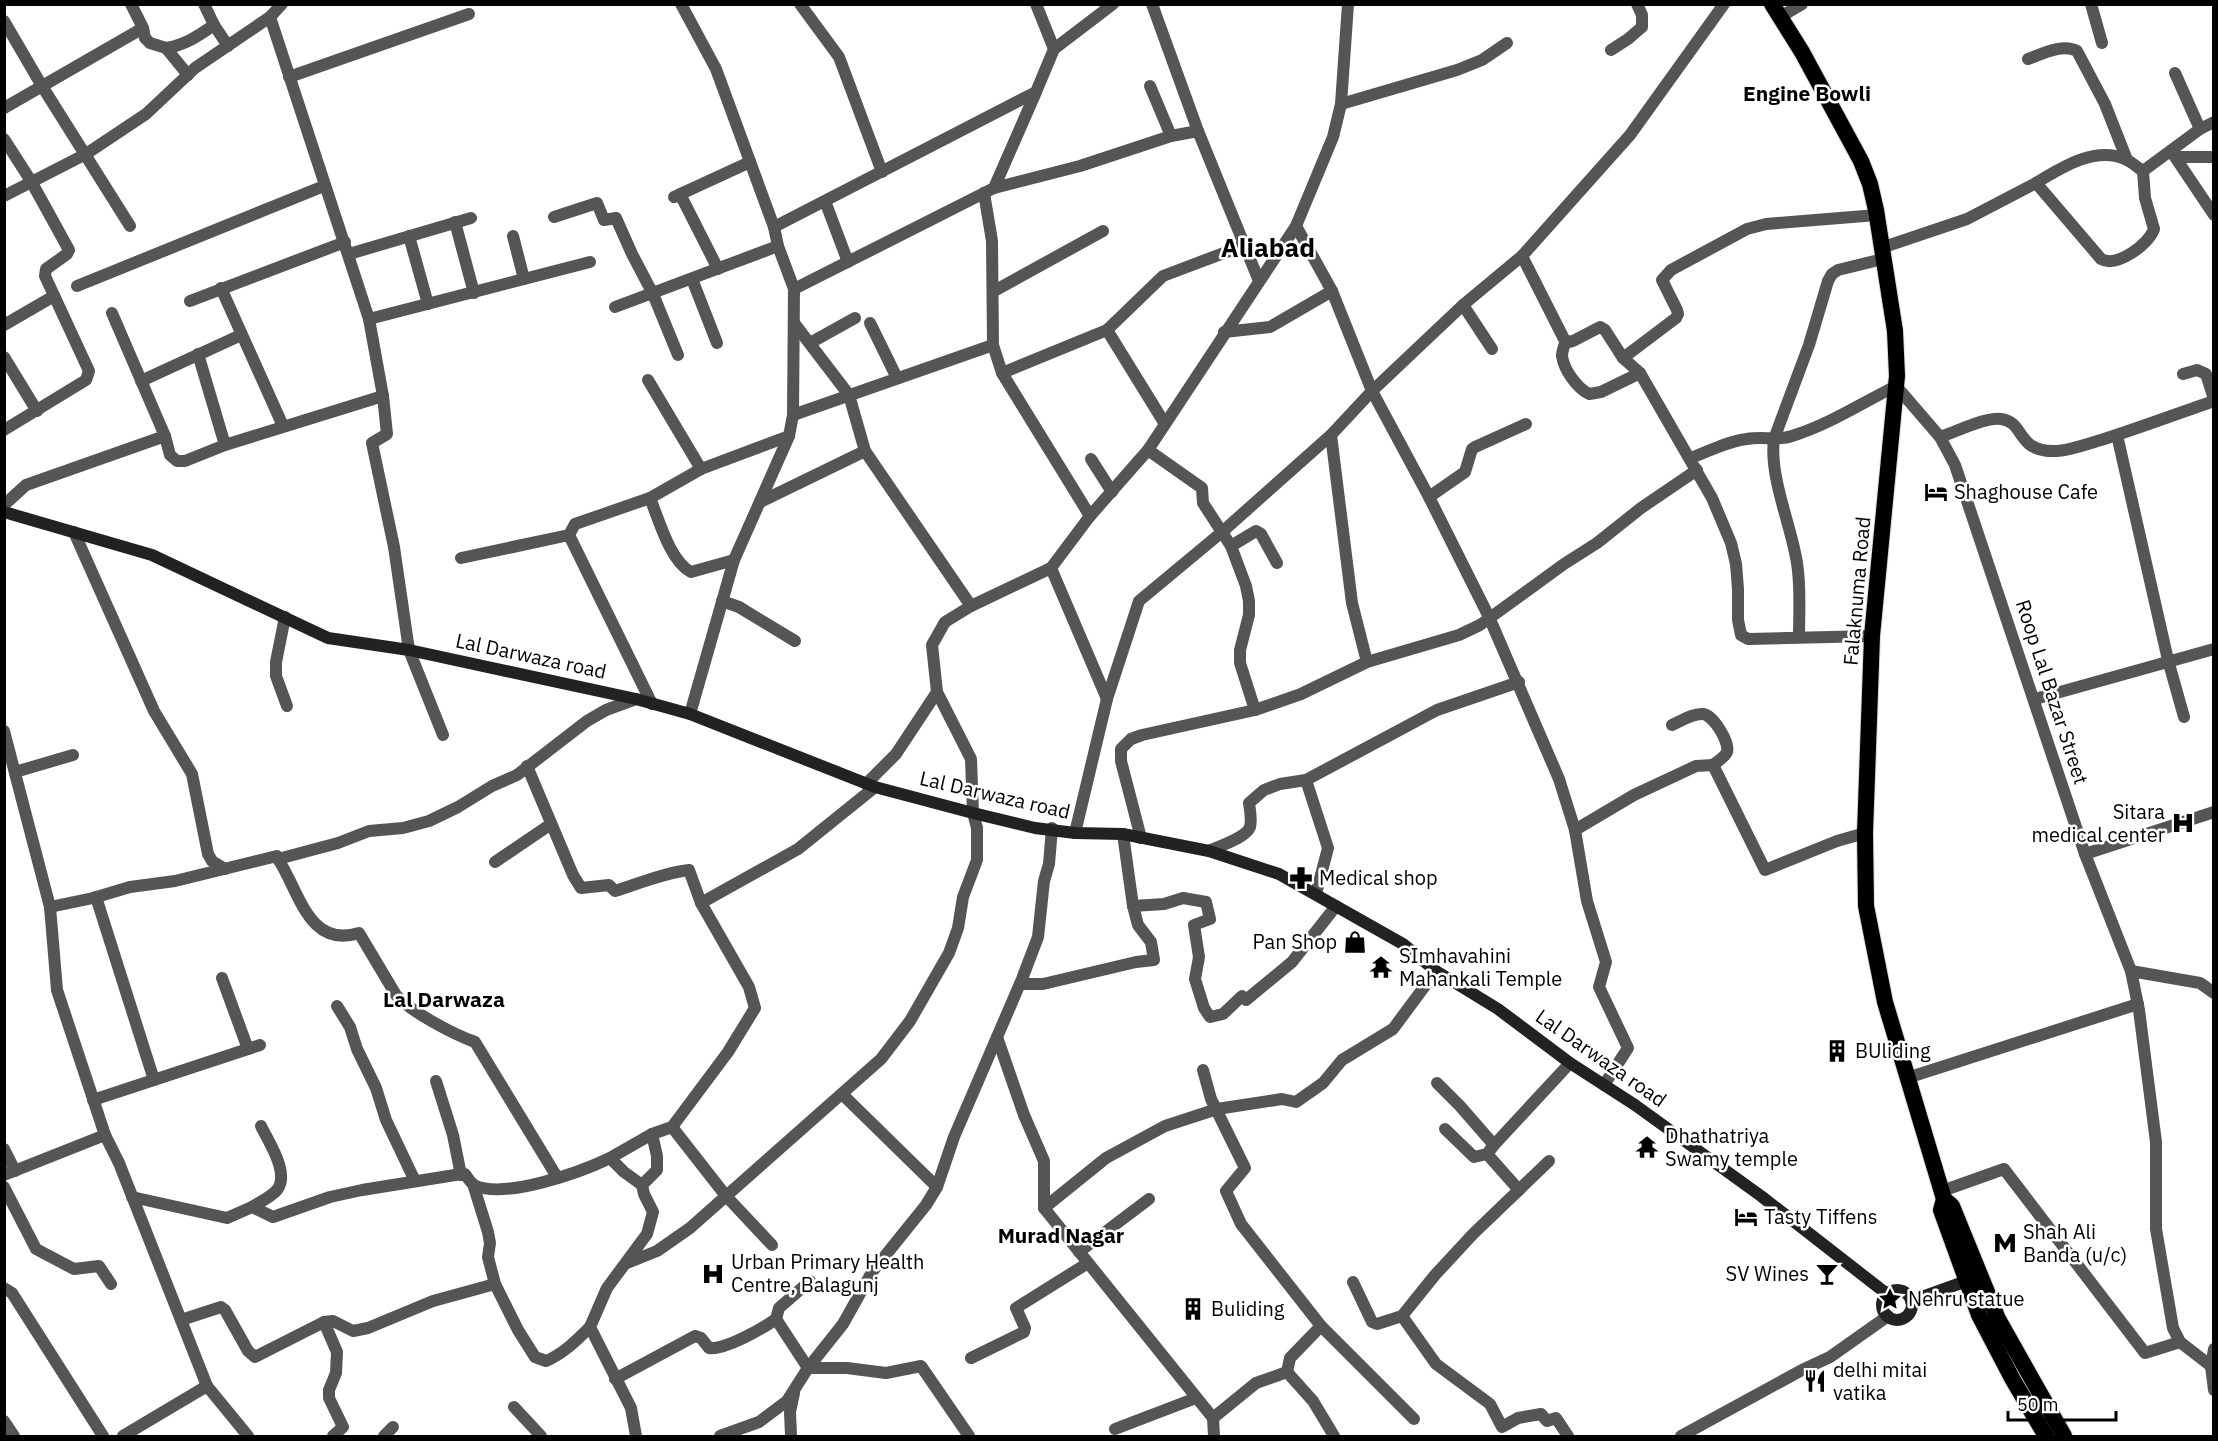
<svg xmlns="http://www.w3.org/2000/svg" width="2218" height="1441" viewBox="0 0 2218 1441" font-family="'IBM Plex Sans',sans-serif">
  <rect width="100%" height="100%" fill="#fff"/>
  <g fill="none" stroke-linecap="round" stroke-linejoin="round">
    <g stroke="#dbdbdb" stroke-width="18">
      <g id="trunk">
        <polyline points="1772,4 1802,52 1861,161 1870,184 1876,210 1895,331 1897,376 1872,636 1865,833 1866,906 1885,1002 1944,1199 1952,1206 1998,1319 2064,1436"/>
        <polyline points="1944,1199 1941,1210 1979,1315 2013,1380 2046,1436"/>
      </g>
    </g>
    <g stroke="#555" stroke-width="12">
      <polyline points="204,4 214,25 228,46"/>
      <polyline points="681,4 716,69 774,227 778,246 794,289 793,415 789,436 734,560 690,714"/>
      <polyline points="800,4 839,57 882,172"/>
      <polyline points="1036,4 1054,49"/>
      <polyline points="1152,4 1198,131 1259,281"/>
      <polyline points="2091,4 2102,43"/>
      <polyline points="270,17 369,319 383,396 387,434 372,443 394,547 409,650 443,735"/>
      <polyline points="1780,17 1802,4"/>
      <polyline points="4,21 42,86 130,226"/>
      <polyline points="143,28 145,38 150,43 166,48 188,75"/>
      <path d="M166,48C185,45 198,36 214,25"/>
      <polyline points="1611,50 1628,39 1642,27 1642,15 1637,4"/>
      <path d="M2028,59C2042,54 2063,43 2077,51L2105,104L2127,160"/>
      <polyline points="2175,73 2200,129"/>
      <polyline points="289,77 469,14"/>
      <polyline points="1150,86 1171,136"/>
      <polyline points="1341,104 1457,70 1482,60 1507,43"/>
      <polyline points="4,108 143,28 131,4"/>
      <polyline points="4,139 31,181 69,250 67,254 46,269 45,276 89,371 86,380 4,430"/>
      <polyline points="2171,151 2214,215"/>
      <polyline points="2176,157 2214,157"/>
      <path d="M2036,183C2062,167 2097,145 2127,160C2133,163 2138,168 2143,171"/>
      <polyline points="994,188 1080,166 1171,136 1198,131"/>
      <polyline points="984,193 992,241 993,345 1002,373 1090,516"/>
      <polyline points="680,194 718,269"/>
      <polyline points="4,196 86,154 146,114 195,68 270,17 282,4"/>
      <polyline points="674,197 750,162"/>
      <polyline points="825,201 848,262"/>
      <polyline points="554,217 597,203 604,220 616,218 632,254 653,294 678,355"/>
      <polyline points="455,222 474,293"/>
      <polyline points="1296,226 1332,291 1372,391 1429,497 1489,617 1559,779 1575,830 1587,901 1606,962 1599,987 1628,1048 1604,1085"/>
      <polyline points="774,227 1036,92 1054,49 1113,4"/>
      <polyline points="409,236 428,304"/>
      <polyline points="513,236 524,279"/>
      <path d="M1881,248L1967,219L2036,183L2101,259C2117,268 2149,244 2154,229L2145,198L2143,171L2200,129L2214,122"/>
      <polyline points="349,254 471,218"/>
      <polyline points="1522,256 1564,339 1568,342 1573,341 1600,327 1605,330 1623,358 1640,373 1712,498 1731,543 1736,564 1738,589 1738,620 1741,635 1748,639 1872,636"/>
      <polyline points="692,279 717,343"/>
      <polyline points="77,286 324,186"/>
      <polyline points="221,288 283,426"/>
      <polyline points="794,289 994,188 1036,92"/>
      <polyline points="994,291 1103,231"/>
      <polyline points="190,301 345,242"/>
      <polyline points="1463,305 1492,349"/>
      <polyline points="615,307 778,246"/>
      <polyline points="112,313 165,436 170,455 177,461 185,461 225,445 383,396"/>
      <polyline points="369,319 590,262"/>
      <polyline points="794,323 849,395 865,451 971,606"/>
      <polyline points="870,323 897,378"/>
      <polyline points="4,325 54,296"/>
      <polyline points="1107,330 1165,424"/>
      <polyline points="1224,332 1270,327 1332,291"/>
      <path d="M1566,341C1564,346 1562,351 1562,356C1564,370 1577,388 1589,394L1601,392L1640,373"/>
      <polyline points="810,343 855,318"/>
      <polyline points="198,354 225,445"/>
      <polyline points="4,357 37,411"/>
      <polyline points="1623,358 1676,318 1678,314 1677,310 1662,280 1671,270 1747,229 1766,224 1877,215"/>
      <polyline points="1002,373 1107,330 1163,276 1245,245"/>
      <polyline points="2183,374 2197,370 2206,374 2214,399"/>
      <polyline points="648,380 701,469"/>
      <polyline points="141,381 241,335"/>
      <polyline points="793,415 993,345"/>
      <polyline points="1331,435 1352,603 1367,662"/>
      <polyline points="2117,435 2168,660 2184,717"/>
      <path d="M1940,437C1956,432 1985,417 2001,419C2026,422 2015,453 2057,451C2072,450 2087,444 2101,440C2139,428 2176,414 2214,401"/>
      <polyline points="1148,450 1202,488 1203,503 1231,546 1246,586 1249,601 1249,615 1240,650 1240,663 1255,710"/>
      <path d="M1691,458C1709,451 1728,441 1747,439C1763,436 1777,441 1792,436C1828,425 1862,403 1896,386L1940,437L1955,465L2085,854L2131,971L2139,1010L2156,1142V1229L2173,1328L2180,1342L2211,1366"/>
      <polyline points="1091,459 1112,492"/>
      <polyline points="1429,497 1465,472 1472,449 1475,447 1526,424"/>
      <path d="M650,498C659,520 670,561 691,572L734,560"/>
      <polyline points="760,502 865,451"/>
      <polyline points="4,505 26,485 165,436"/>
      <polyline points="74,532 154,711 192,774 208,854 212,861 225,869"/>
      <polyline points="569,535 575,524 650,498 701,469 789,436"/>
      <polyline points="1231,546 1256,531 1261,534 1277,563"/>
      <polyline points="461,558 569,535 652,704"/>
      <polyline points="1051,568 1107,699"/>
      <polyline points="722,601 739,607 795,641"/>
      <polyline points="285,617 276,662 276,676 287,706"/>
      <path d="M1799,637C1799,613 1801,587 1797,563C1791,524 1769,477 1774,439L1809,345L1828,281L1832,274L1838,270L1883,259"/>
      <polyline points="937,692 932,645 945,622 971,606 1051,568 1090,516 1148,450 1296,226 1333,137 1341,104 1348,4"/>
      <polyline points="2035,699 2214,649"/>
      <path d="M1672,725C1681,721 1693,713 1703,714C1713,715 1730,742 1727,752C1725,757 1718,761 1713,765"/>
      <path d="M527,766L573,875L581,888L609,885L615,891C640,883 664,873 689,870L701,903"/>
      <polyline points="15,772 73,755"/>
      <polyline points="1306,780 1328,848 1316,894"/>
      <polyline points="1575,830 1634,795 1696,766 1713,765 1765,870 1837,841 1865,833"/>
      <polyline points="1075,833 1107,699 1139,601 1222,532 1331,435 1372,391 1463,305 1522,256 1630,135 1724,4"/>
      <polyline points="1141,838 1121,761 1121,749 1131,739 1142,735 1255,710 1301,694 1367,662 1459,635 1480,625 1564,564 1597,543 1641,508 1697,470"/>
      <path d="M1209,851C1219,846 1246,838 1250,827C1252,820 1250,810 1249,803L1264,790L1280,784L1306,780L1437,710L1519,682"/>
      <polyline points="2085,854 2214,812"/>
      <path d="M278,859C299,890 308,949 359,933L396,995C411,1012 453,1034 475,1042L557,1177"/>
      <polyline points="495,862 551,824"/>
      <polyline points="96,897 154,1080"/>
      <polyline points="1133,906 1164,904 1183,898 1206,902 1210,919 1194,925 1199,957 1195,979 1204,1008 1210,1017 1223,1014 1242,996 1246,1000 1292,962 1336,906"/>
      <polyline points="50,907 93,898 130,887 175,881 277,856 278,859 338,843 369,831 403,828 429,821 458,807 492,786 517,775 587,721 606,710 636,699"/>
      <polyline points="2131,971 2200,983 2214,993"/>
      <polyline points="222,978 248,1049"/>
      <polyline points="1020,984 1043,984 1136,962 1154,960 1151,942 1138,925 1133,906 1123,834"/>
      <polyline points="337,1006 350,1027 357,1049 376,1088 386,1120 415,1181"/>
      <polyline points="997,1037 1024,1115 1044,1161 1044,1208 1213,1418 1214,1436"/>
      <polyline points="1203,1070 1211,1099 1245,1168 1226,1191 1241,1224 1321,1326 1290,1358 1287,1372"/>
      <polyline points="1907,1078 2138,1004"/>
      <polyline points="436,1081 453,1135 461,1175"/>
      <polyline points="1437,1083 1460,1106 1494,1145 1570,1063"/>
      <polyline points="842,1094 937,1187"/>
      <polyline points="93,1100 260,1045"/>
      <polyline points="672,1127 726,1196 772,1245"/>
      <polyline points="1445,1129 1474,1157 1487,1154 1494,1145"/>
      <polyline points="4,1149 15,1171"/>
      <polyline points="1487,1154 1519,1190"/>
      <polyline points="610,1158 652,1134"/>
      <polyline points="4,1175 105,1135"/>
      <path d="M473,1184L488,1232L490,1243L488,1257L495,1284L518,1330L535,1357L546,1361C563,1354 577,1340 590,1327"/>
      <polyline points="4,1187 36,1249 74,1269 99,1266 111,1284"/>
      <polyline points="1942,1191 2004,1169 2145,1353 2180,1342"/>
      <path d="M132,1197L227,1218L252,1207L273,1217L330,1197L362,1190L455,1175L465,1174C467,1177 471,1183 474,1185C504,1200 581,1172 610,1158L624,1172L642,1185"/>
      <path d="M252,1207C260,1202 271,1197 277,1190C290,1173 269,1143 261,1126"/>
      <polyline points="1044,1208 1106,1158 1165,1126 1217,1109 1282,1099 1296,1102 1323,1083 1342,1060 1393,1029 1436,971"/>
      <polyline points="1079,1252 1149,1199"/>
      <polyline points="627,1263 657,1251 690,1228 881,1059 910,1021 949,953 958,928 963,897 977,860 977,828 973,813 971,759 937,692 896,754 866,784"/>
      <polyline points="1353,1282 1372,1322 1377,1324 1402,1316 1435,1275 1473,1234 1549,1161"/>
      <polyline points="4,1288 12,1293 103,1436"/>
      <polyline points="1402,1316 1436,1364 1490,1404 1502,1427 1518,1418 1541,1414 1547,1421 1556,1418 1568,1436"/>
      <polyline points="776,1319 808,1368 847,1368 886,1373 921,1366 969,1436"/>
      <polyline points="181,1320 221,1307 225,1310 248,1351 255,1357 324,1322 333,1321 353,1331 368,1328 433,1301 495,1284"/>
      <polyline points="324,1322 337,1352 336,1373 329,1390 329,1398 343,1427 333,1436"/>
      <polyline points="1321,1326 1414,1419"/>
      <polyline points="2214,1349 2211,1366 2214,1390"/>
      <polyline points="971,1358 1024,1332 1025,1328 1016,1308 1088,1263"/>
      <polyline points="1287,1372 1313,1401 1334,1436"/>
      <path d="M615,1379L695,1336L701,1338L709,1348C725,1350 762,1329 776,1319L779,1308L810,1281"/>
      <polyline points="514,1407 541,1436"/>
      <polyline points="1213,1418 1256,1383 1287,1372"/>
      <polyline points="4,1421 14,1436"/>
      <polyline points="1115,1429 1196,1398"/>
      <polyline points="123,1436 207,1386"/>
      <polyline points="384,1436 393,1427"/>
      <polyline points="636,1436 631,1408 590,1327 607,1288 647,1234 653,1212 644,1194 642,1185 657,1170 657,1156 652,1134 672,1127 728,1052 755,1008 749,987 701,903 798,849 875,787"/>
      <polyline points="720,1436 759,1422 787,1401 808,1368 843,1324 872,1272 926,1205 937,1187 954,1137 1022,979 1038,937 1044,881 1049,864 1052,828"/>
      <polyline points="791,1436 790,1412 794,1393"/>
    </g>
    <g stroke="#555" stroke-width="12">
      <polyline points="4,731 50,907 57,990 105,1135 119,1163 207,1386 248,1436"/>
      <polyline points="1681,1436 1802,1370 1830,1357 1888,1316"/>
    </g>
    <g stroke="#222" stroke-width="12">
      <polyline points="4,512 152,555 328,638 409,650 636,699 690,714 875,787 973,813 1035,828 1075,833 1123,834 1209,851 1279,874 1403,944 1436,971 1498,1009 1570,1063 1635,1105 1761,1196 1887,1294"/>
      <circle cx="1897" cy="1305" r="15"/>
      <polyline points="1911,1301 1972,1279"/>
    </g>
    <use href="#trunk" stroke="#000" stroke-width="16"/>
  </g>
  <defs>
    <g id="hotel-bare" transform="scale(1.8)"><path d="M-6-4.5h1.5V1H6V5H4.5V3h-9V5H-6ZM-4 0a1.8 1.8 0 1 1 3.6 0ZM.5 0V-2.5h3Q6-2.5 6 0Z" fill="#000" stroke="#fff" stroke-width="2.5" paint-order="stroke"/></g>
    <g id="hospital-bare" transform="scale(1.8)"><path d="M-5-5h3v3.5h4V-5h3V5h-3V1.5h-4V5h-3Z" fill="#000" stroke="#fff" stroke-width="2.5" paint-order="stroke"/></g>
    <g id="pharmacy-bare" transform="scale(1.8)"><path d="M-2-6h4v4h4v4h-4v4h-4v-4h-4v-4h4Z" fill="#000" stroke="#fff" stroke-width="2.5" paint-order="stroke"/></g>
    <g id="shop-bare" transform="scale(1.8)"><path d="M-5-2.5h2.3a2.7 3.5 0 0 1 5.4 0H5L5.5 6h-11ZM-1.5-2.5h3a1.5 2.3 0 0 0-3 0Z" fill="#000" stroke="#fff" stroke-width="2.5" paint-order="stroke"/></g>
    <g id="temple-bare" transform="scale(1.8)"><path d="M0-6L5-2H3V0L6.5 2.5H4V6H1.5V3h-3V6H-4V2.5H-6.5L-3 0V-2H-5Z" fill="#000" stroke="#fff" stroke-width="2.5" paint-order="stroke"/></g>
    <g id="building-bare" transform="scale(1.8)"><path d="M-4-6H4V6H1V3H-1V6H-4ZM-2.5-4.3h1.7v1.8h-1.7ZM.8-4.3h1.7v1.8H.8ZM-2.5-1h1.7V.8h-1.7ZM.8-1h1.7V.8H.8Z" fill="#000" stroke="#fff" stroke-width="2.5" paint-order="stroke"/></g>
    <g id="metro-bare" transform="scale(1.8)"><path d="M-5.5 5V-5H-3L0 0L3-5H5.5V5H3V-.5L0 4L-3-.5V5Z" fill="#000" stroke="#fff" stroke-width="2.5" paint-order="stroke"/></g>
    <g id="bar-bare" transform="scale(1.8)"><path d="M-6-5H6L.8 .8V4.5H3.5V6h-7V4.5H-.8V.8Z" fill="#000" stroke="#fff" stroke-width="2.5" paint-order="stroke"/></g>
    <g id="sight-bare" transform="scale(1.8)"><path d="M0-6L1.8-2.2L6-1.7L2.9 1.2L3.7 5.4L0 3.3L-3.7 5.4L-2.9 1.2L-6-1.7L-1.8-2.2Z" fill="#000" stroke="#fff" stroke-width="2.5" paint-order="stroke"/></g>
    <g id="restaurant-bare" transform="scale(1.8)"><path d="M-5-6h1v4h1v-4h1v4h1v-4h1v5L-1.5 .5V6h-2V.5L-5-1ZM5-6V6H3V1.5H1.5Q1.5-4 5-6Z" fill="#000" stroke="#fff" stroke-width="2.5" paint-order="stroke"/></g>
  </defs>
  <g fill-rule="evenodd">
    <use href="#hotel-bare" x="1936" y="492"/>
    <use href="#hospital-bare" x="2183" y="823"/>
    <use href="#pharmacy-bare" x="1301" y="878"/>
    <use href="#shop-bare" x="1355" y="942"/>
    <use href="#temple-bare" x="1381" y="967"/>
    <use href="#building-bare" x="1837" y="1051"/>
    <use href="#temple-bare" x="1647" y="1147"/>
    <use href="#hotel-bare" x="1746" y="1217"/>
    <use href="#metro-bare" x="2005" y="1243"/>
    <use href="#hospital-bare" x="713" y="1274"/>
    <use href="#bar-bare" x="1827" y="1274"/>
    <use href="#sight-bare" x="1890" y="1299"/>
    <use href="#building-bare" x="1193" y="1309"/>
    <use href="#restaurant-bare" x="1815" y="1381"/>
  </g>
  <g text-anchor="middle" stroke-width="5" stroke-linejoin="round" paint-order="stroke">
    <g font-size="20" fill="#000" stroke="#fff" text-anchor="start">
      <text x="1954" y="499">Shaghouse Cafe</text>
      <text x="2165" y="819" text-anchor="end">Sitara<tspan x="2165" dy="23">medical center</tspan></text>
      <text x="1319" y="885">Medical shop</text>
      <text x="1337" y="949" text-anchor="end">Pan Shop</text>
      <text x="1399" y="963">SImhavahini<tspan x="1399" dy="23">Mahankali Temple</tspan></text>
      <text x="1855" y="1058">BUliding</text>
      <text x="1665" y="1143">Dhathatriya<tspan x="1665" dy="23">Swamy temple</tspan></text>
      <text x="1764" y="1224">Tasty Tiffens</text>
      <text x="2023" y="1239">Shah Ali<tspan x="2023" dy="23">Banda (u/c)</tspan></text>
      <text x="731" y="1269">Urban Primary Health<tspan x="731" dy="23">Centre, Balagunj</tspan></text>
      <text x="1809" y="1281" text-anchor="end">SV Wines</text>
      <text x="1908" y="1306">Nehru statue</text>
      <text x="1211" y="1316">Buliding</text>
      <text x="1833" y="1377">delhi mitai<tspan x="1833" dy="23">vatika</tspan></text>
    </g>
    <g font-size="20" fill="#000" stroke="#fff">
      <text transform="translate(1857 591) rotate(-85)" y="7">Falaknuma Road</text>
      <text transform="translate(531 656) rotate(12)" y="7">Lal Darwaza road</text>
      <text transform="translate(2052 692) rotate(72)" y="7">Roop Lal Bazar Street</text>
      <text transform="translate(995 795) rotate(13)" y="7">Lal Darwaza road</text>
      <text transform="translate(1601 1058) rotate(35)" y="7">Lal Darwaza road</text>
    </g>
    <g font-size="21" font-weight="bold" fill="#000" stroke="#fff">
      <text x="1807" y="101">Engine Bowli</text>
      <text x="444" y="1007">Lal Darwaza</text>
      <text x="1061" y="1243">Murad Nagar</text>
    </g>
    <g font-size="26" font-weight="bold" fill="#000" stroke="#fff">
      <text x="1268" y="257">Aliabad</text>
    </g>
  </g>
  <rect width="2218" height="1441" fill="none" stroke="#000000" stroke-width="12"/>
  <path d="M2008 1411v9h108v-9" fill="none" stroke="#000000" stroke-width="3"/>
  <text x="2017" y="1411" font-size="18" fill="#000000" stroke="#ffffff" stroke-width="4.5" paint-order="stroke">50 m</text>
</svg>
